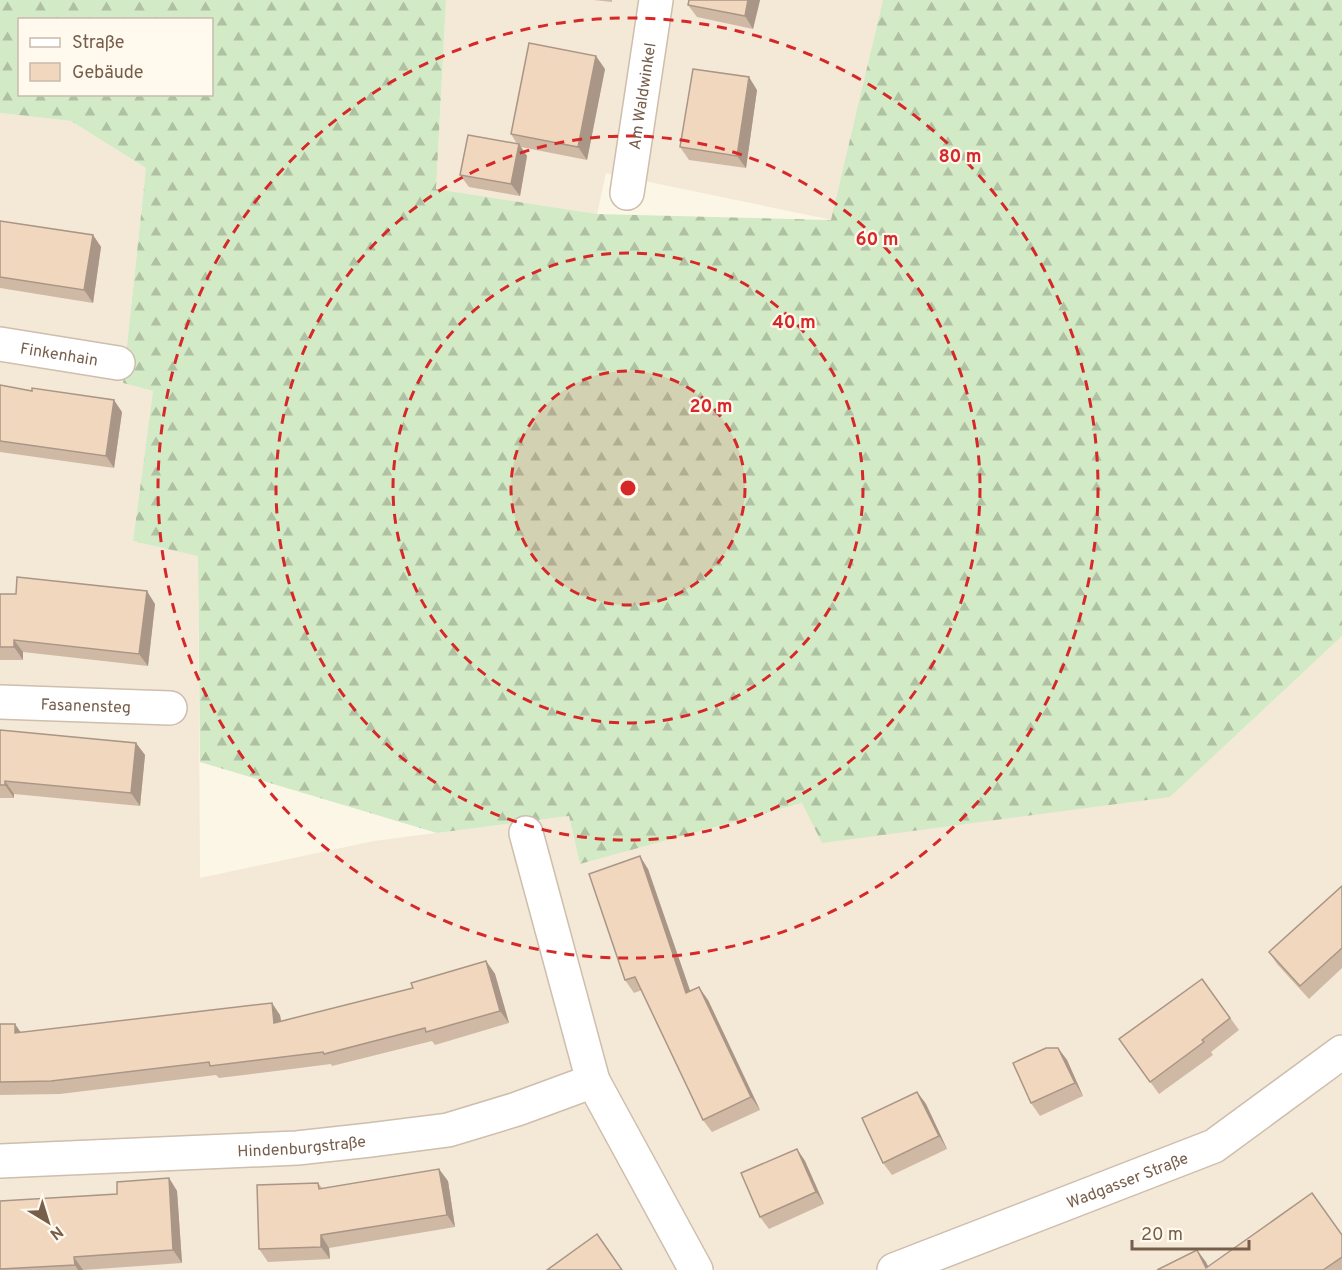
<svg xmlns="http://www.w3.org/2000/svg" width="1342" height="1270" viewBox="0 0 1342 1270" font-family="Overpass,sans-serif">
  <defs>
    <pattern id="forest-firs" width="22" height="20" patternUnits="userSpaceOnUse" patternTransform="scale(1.5)"><rect width="22" height="20" fill="#d2eac5"/><path d="M5 1l3.5 6h-7zM16 11l3.5 6h-7z" fill="#afc1a2"/></pattern>
  </defs>
  <rect width="100%" height="100%" fill="#fcf6e7"/>
  <g fill="#f4e8d6">
    <polygon points="446,0 883,0 832,220 606,173 597,214 436,189"/>
    <polygon points="0,113 71,121 146,168 123,383 153,391 133,541 198,555 200,878 374,841 569,816 580,864 802,803 1170,797 1342,636 1342,1270 0,1270"/>
  </g>
  <path fill="url(#forest-firs)" fill-rule="evenodd" d="M0,0H446L436,189L597,214L831,220L883,0H1342V636L1170,797L822,843L802,803L580,864L569,816L437,833L200,762L198,556L133,541L153,391L123,383L146,168L71,121L0,113ZM20,20H212V94H20Z"/>
  <g fill="none" stroke-linecap="round" stroke-linejoin="round">
    <g stroke="#cebead" stroke-width="36">
      <g id="street">
        <path id="s1" d="M627,193L656,0"/>
        <path id="s2" d="M0,344L118,363"/>
        <path id="s3" d="M0,702L170,708"/>
        <polyline points="526,833 593,1081"/>
        <path id="s4" d="M0,1161L297,1148L370,1140L448,1130L517,1109L593,1081L696,1270"/>
        <path id="s5" d="M894,1270L1214,1146L1342,1052"/>
      </g>
    </g>
    <use href="#street" stroke="#fff" stroke-width="33"/>
  </g>
  <g fill="#d0b9a4">
    <polygon points="594,0 612,0 612,2"/>
    <polygon points="760,0 753,29 697,17 688,5"/>
    <polygon points="605,69 587,160 521,147 527,156 520,196 469,187 460,175 517,144 511,134"/>
    <polygon points="757,90 746,168 689,160 680,147"/>
    <polygon points="0,221 93,235 101,247 93,303 0,288"/>
    <polygon points="0,385 122,412 114,468 0,452"/>
    <polygon points="0,594 155,604 148,666 23,652 23,660 0,660"/>
    <polygon points="0,730 136,743 145,755 140,806 14,794 14,798 0,798"/>
    <polygon points="648,869 690,991 708,1000 760,1110 712,1132 703,1120 642,990 634,993 625,980"/>
    <polygon points="1342,886 1342,968 1309,999 1277,964 1269,952"/>
    <polygon points="486,961 495,974 509,1023 435,1045 432,1041 332,1066 331,1064 219,1078 216,1075 60,1094 0,1095 0,1024 20,1032 280,1015 281,1021 413,988"/>
    <polygon points="1202,979 1239,1030 1211,1052 1213,1055 1159,1094 1119,1039"/>
    <polygon points="1058,1048 1067,1060 1083,1096 1040,1116 1031,1103"/>
    <polygon points="917,1092 926,1104 947,1149 892,1175 883,1163"/>
    <polygon points="797,1149 805,1161 824,1204 769,1229 760,1217"/>
    <polygon points="169,1178 177,1191 182,1263 83,1270 0,1270 0,1201 117,1194"/>
    <polygon points="448,1181 455,1227 329,1248 330,1259 268,1262 259,1249 318,1183 322,1188"/>
    <polygon points="1342,1235 1342,1270 1157,1270 1197,1250 1208,1267"/>
  </g>
  <g fill="#a99686">
    <polygon points="748,0 760,0 753,29 745,16"/>
    <polygon points="596,56 605,69 587,160 578,147"/>
    <polygon points="749,77 757,90 746,168 737,156"/>
    <polygon points="519,144 527,156 520,196 511,184"/>
    <polygon points="93,235 101,247 93,303 84,290"/>
    <polygon points="114,400 122,412 114,468 106,456"/>
    <polygon points="147,591 155,604 148,666 139,654"/>
    <polygon points="14,640 23,652 23,660 14,647"/>
    <polygon points="136,743 145,755 140,806 131,793"/>
    <polygon points="5,781 14,794 14,798 5,785"/>
    <polygon points="640,856 648,869 695,1005 686,993"/>
    <polygon points="486,961 495,974 509,1023 500,1011"/>
    <polygon points="699,987 708,1000 760,1110 751,1097"/>
    <polygon points="272,1003 280,1015 283,1035 274,1023"/>
    <polygon points="15,1024 24,1037 15,1033"/>
    <polygon points="1058,1048 1067,1060 1083,1096 1075,1083"/>
    <polygon points="917,1092 926,1104 947,1149 939,1136"/>
    <polygon points="797,1149 805,1161 824,1204 816,1192"/>
    <polygon points="439,1169 448,1181 455,1227 447,1215"/>
    <polygon points="169,1178 177,1191 182,1263 173,1250"/>
    <polygon points="321,1235 329,1248 330,1259 321,1247"/>
    <polygon points="1197,1250 1206,1262 1210,1270 1206,1268"/>
    <polygon points="74,1257 83,1270 78,1270 75,1265"/>
  </g>
  <g fill="#f2d7bf" stroke="#a99686" stroke-width="1.5">
    <polygon points="689,0 748,0 745,16 688,5"/>
    <polygon points="529,43 596,56 578,147 511,134"/>
    <polygon points="693,69 749,77 737,156 680,147"/>
    <polygon points="468,135 519,144 511,184 460,175"/>
    <polygon points="0,221 93,235 84,290 0,277"/>
    <polygon points="0,385 32,391 32,388 114,400 106,456 0,441"/>
    <polygon points="17,577 147,591 139,654 14,640 14,647 0,647 0,594 16,594"/>
    <polygon points="0,730 136,743 131,793 5,781 5,785 0,785"/>
    <polygon points="640,856 686,993 699,987 751,1097 703,1120 635,977 625,980 589,874"/>
    <polygon points="1342,886 1342,948 1300,986 1269,952"/>
    <polygon points="486,961 500,1011 426,1032 425,1028 324,1054 323,1052 210,1066 209,1062 51,1081 0,1082 0,1024 15,1024 15,1033 272,1003 274,1023 413,988 411,983"/>
    <polygon points="1202,979 1230,1018 1202,1040 1204,1042 1150,1082 1119,1039"/>
    <polygon points="1046,1048 1058,1048 1075,1083 1031,1103 1013,1063"/>
    <polygon points="917,1092 939,1136 883,1163 862,1118"/>
    <polygon points="797,1149 816,1192 760,1217 741,1173"/>
    <polygon points="439,1169 447,1215 321,1235 321,1247 259,1249 257,1185 318,1183 319,1189"/>
    <polygon points="169,1178 173,1250 74,1257 75,1265 0,1269 0,1201 117,1194 117,1182"/>
    <polygon points="1312,1193 1342,1235 1342,1257 1323,1270 1157,1270 1197,1250 1206,1268"/>
    <polygon points="597,1234 622,1270 547,1270"/>
  </g>
  <circle cx="628" cy="488" r="117" fill="#d62828" fill-opacity=".12"/>
  <g fill="none" stroke="#d62828" stroke-width="3" stroke-dasharray="10 8">
    <circle cx="628" cy="488" r="117"/>
    <circle cx="628" cy="488" r="235"/>
    <circle cx="628" cy="488" r="352"/>
    <circle cx="628" cy="488" r="470"/>
  </g>
  <g text-anchor="middle" stroke-width="4.5" stroke-linejoin="round" paint-order="stroke">
    <g font-size="16" fill="#775e4b" stroke="#fff9ee">
      <text dy="6" stroke="none"><textPath href="#s1" startOffset="98">Am Waldwinkel</textPath></text>
      <text dy="6" stroke="none"><textPath href="#s2" startOffset="60">Finkenhain</textPath></text>
      <text dy="6" stroke="none"><textPath href="#s3" startOffset="86">Fasanensteg</textPath></text>
      <text dy="6" stroke="none"><textPath href="#s4" startOffset="302">Hindenburgstraße</textPath></text>
      <text dy="6" stroke="none"><textPath href="#s5" startOffset="250">Wadgasser Straße</textPath></text>
    </g>
  </g>
  <circle cx="628" cy="488" r="9" fill="#d62828" stroke="#fff9ee" stroke-width="3"/>
  <g font-size="18" text-anchor="middle" font-weight="bold" fill="#d62828" stroke="#fff9ee" stroke-width="4.5" stroke-linejoin="round" paint-order="stroke">
    <text x="960" y="162">80 m</text>
    <text x="877" y="245">60 m</text>
    <text x="794" y="328">40 m</text>
    <text x="711" y="412">20 m</text>
  </g>
  <rect x="18" y="18" width="195" height="78" fill="#fff9ee" stroke="#c9bbad" stroke-width="1.5"/>
  <rect x="30" y="38" width="30" height="9" fill="#ffffff" stroke="#c9bbad" stroke-width="1.5"/>
  <text x="72" y="48" font-size="18" fill="#775e4b">Straße</text>
  <rect x="30" y="63" width="30" height="18" fill="#f2d7bf" stroke="#c9bbad" stroke-width="1.5"/>
  <text x="72" y="78" font-size="18" fill="#775e4b">Gebäude</text>
  <g transform="translate(48 1222) rotate(142)" stroke="#fff9ee" stroke-width="4.5" paint-order="stroke">
  <path d="M0-4.5L10 22L0 15L-10 22Z" fill="#775e4b"/>
  <text y="-9" font-size="16" font-weight="bold" text-anchor="middle" fill="#775e4b">N</text>
  </g>
  <path d="M1132 1240v9h117v-9" fill="none" stroke="#775e4b" stroke-width="3"/>
  <text x="1141" y="1240" font-size="18" fill="#775e4b" stroke="#fff9ee" stroke-width="4.5" paint-order="stroke">20 m</text>
</svg>
